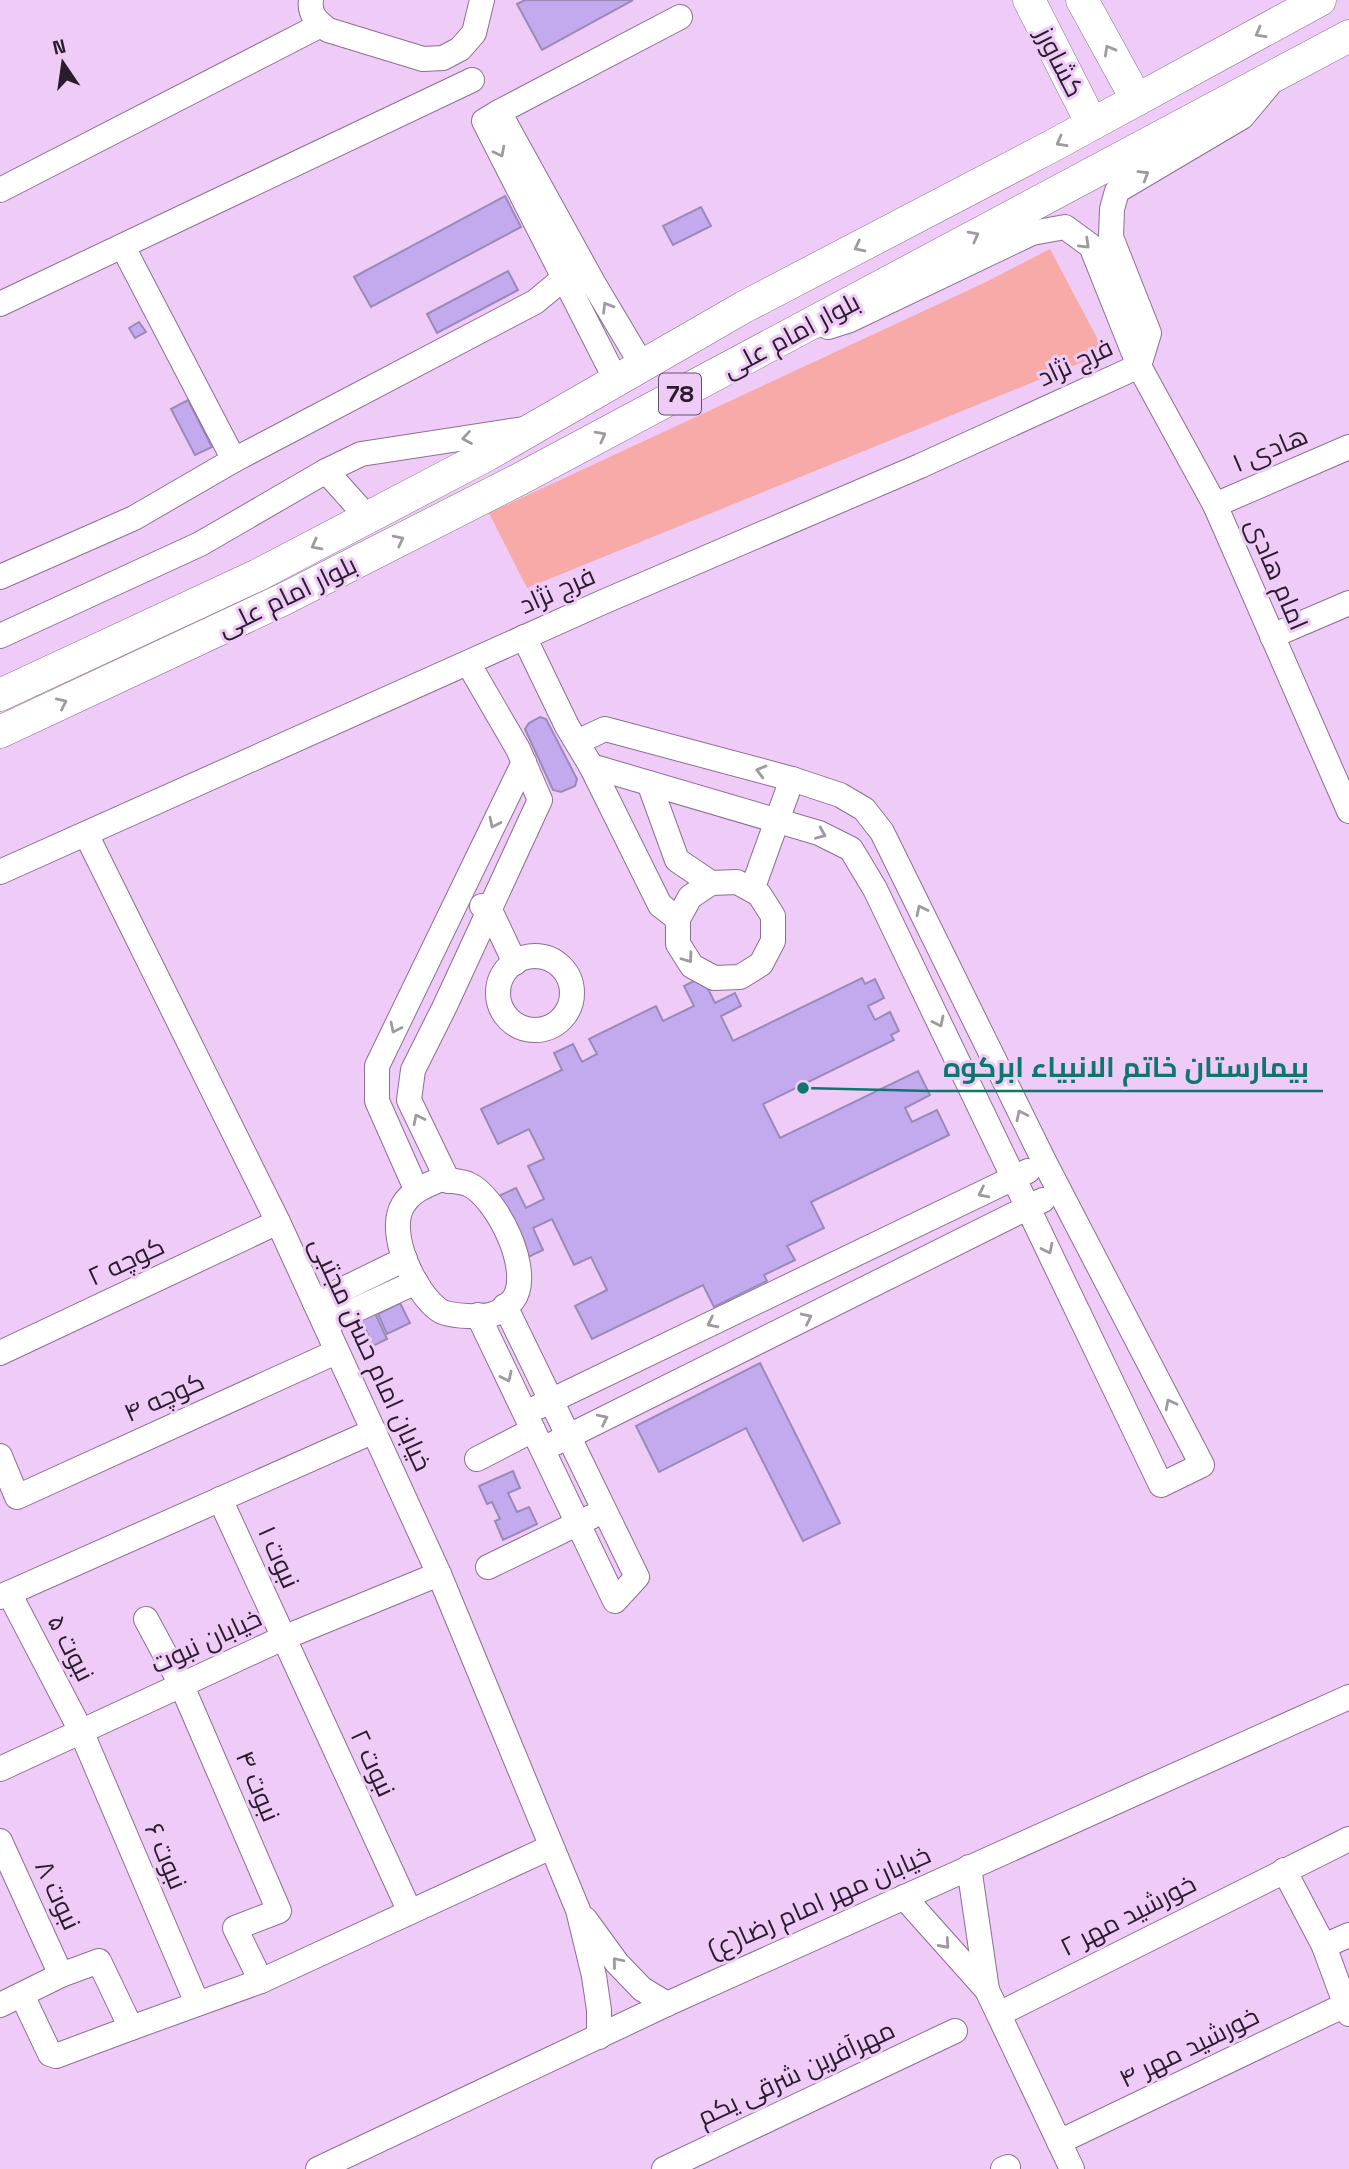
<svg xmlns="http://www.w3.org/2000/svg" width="1349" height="2169" viewBox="0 0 1349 2169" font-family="'Space Grotesk',Cairo,sans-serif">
  <rect width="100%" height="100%" fill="#efccf7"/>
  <polygon fill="#f8aaa8" points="1050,249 1105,353 527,588 489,513 986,282"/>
  <g fill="#c3aaef" stroke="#9a8ab8" stroke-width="2">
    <polygon points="525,0 633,0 542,50 517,4"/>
    <polygon points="505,196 521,227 371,307 354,277"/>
    <polygon points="701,207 711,226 673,245 663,226"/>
    <polygon points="508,271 518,290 437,333 427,314"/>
    <polygon points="139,322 146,332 135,338 129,328"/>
    <polygon points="188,400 212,447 195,455 171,409"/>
    <polygon points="540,717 546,719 577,779 575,786 561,792 553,790 525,729 529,723"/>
    <polygon points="702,977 715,1003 735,993 741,1006 721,1016 733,1041 862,978 865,984 875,979 884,998 868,1006 875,1020 890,1012 899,1031 891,1035 894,1040 763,1104 780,1138 918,1071 930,1095 905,1108 912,1122 937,1110 949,1135 811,1202 824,1228 787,1246 795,1260 764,1275 767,1281 714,1307 703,1285 592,1339 575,1306 607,1290 591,1257 574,1265 552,1219 533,1228 543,1250 522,1260 492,1199 516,1188 526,1208 544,1199 528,1166 544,1159 529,1129 498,1144 481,1109 562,1070 554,1053 573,1044 582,1062 597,1054 589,1039 656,1006 663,1021 694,1006 684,986"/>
    <polygon points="400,1303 410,1323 387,1334 378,1314"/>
    <polygon points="374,1311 387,1339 373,1346 360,1317"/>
    <polygon points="760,1363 840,1523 803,1541 746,1428 659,1472 636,1426"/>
    <polygon points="513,1471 520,1488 508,1493 517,1512 529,1507 537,1524 503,1540 495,1521 500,1519 492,1502 487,1504 479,1486"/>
  </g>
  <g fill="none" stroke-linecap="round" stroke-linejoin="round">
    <g stroke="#8e6e94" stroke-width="26">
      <g id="minor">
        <path d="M311,0C309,15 317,21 328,30L423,59L443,58L460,49L474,33L482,0"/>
        <polyline points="499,112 680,17"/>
        <polyline points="0,190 321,25"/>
        <polyline points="0,304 472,80"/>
        <polyline points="828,327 850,320 1032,233 1065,227 1091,246 1139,366 1149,333 1111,237 1112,209 1117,191 1242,117 1273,80"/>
        <polyline points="616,380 484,121 499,112 595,286 642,365"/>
        <polyline points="234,460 535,302 564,278"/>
        <polyline points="326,471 368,518"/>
        <polyline points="1215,505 1349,447"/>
        <polyline points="0,577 134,518 234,460 123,247"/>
        <polyline points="0,636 200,544 326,471 361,454 524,429"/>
        <polyline points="1272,636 1349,603"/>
        <polyline points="524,637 567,726 591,766 660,905 678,919"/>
        <polyline points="577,742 605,729 792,779 840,795 864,809 882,832 1045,1163 1202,1465 1161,1485 875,889 851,849 819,833 591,766"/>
        <polyline points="649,783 677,860 711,883 737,882 759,894 773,916 773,941 761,964 740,977 714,978 692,966 678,944 678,919 690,897 711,883"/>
        <polyline points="86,834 278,1222 439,1574 578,1910 594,1976 599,2010 599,2037"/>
        <polyline points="0,872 603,602 920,466 1139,366 1215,505 1349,811"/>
        <polyline points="752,890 792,779"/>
        <polyline points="482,906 490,910 515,963"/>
        <circle cx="535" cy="993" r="37"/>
        <path d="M441,1179C450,1181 460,1181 468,1184C497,1197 534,1272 513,1300C509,1304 501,1311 496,1313C486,1318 448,1317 439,1310C415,1293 386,1233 403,1205C412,1190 426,1186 441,1179Z"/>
        <polyline points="448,1181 409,1100 413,1070 445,1006 540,800 518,749 468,663"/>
        <polyline points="416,1189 377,1101 377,1066 524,762"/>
        <polyline points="315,1303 405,1259"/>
        <polyline points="478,1315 615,1601 637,1577 505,1306"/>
        <polyline points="325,1324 416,1282"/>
        <polyline points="0,1353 278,1222"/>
        <polyline points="538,1407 1028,1171"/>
        <polyline points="555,1443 1043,1200"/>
        <polyline points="0,1456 17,1497 336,1352"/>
        <polyline points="477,1459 533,1430"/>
        <polyline points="220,1499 410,1912"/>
        <polyline points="488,1567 591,1517"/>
        <polyline points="9,1593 81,1731 197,2003"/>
        <polyline points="0,1597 374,1431"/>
        <polyline points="0,1769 283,1638 439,1574"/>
        <polyline points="0,1841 61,1975"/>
        <polyline points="969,1867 987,1990 1072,2169"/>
        <polyline points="1284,1870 1324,1946 1349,2014"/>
        <polyline points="904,1897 987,1990"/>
        <polyline points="585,1919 617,1963 642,1989 667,2004"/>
        <polyline points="1324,1946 1349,1935"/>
        <polyline points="261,1981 551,1847"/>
        <polyline points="22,1995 50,2054 56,2056 131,2028"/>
        <polyline points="0,2005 61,1975 99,1961 131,2028 261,1981 235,1928 279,1911 182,1686 146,1619"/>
        <polyline points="999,2014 1349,1839"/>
        <polyline points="1059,2142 1345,2005"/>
        <polyline points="318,2169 667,2004 1349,1697"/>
        <polyline points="664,2169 955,2031"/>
        <polyline points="1003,2169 1008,2167"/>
      </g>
    </g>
    <g stroke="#8e6e94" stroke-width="33">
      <g id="major">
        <polyline points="1029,0 1092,124"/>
        <polyline points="1082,0 1137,100"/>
        <polyline points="0,695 258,575 487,455 744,307 1052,146 1320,0"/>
        <polyline points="0,732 282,600 518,480 1349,36"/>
      </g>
    </g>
    <use href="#minor" stroke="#fff" stroke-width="24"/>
    <use href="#major" stroke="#fff" stroke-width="32"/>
  </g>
  <defs><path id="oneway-chevron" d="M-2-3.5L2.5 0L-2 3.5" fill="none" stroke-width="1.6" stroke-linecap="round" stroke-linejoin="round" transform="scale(1.75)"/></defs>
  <g stroke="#9f99a0">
    <use href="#oneway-chevron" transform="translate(1260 33) rotate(151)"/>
    <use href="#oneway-chevron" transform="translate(1109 50) rotate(-119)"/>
    <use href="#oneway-chevron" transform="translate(1061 142) rotate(151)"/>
    <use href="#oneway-chevron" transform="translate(500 152) rotate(63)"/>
    <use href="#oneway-chevron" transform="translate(1144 175) rotate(-31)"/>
    <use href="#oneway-chevron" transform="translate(974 236) rotate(-28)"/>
    <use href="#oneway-chevron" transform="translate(1085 244) rotate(44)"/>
    <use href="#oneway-chevron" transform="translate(859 247) rotate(153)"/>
    <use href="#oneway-chevron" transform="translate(607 307) rotate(-121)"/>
    <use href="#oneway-chevron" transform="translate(601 436) rotate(-28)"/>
    <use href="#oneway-chevron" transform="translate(467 438) rotate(171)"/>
    <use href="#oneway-chevron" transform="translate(399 540) rotate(-27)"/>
    <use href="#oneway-chevron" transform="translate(316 545) rotate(152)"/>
    <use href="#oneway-chevron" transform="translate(62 703) rotate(-25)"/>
    <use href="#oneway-chevron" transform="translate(761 771) rotate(-165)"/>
    <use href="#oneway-chevron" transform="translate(494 823) rotate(116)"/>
    <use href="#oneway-chevron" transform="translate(821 834) rotate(23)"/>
    <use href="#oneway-chevron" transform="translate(921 910) rotate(-116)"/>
    <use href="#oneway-chevron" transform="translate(688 958) rotate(54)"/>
    <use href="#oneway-chevron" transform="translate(939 1022) rotate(64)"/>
    <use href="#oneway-chevron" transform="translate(395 1028) rotate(116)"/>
    <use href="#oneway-chevron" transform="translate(1021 1115) rotate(-116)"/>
    <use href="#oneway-chevron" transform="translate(418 1119) rotate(-116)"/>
    <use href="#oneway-chevron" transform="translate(983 1193) rotate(154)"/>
    <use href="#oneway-chevron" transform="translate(1048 1249) rotate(64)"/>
    <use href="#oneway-chevron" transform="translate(807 1318) rotate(-26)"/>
    <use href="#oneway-chevron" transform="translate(712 1323) rotate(154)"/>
    <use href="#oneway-chevron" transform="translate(507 1377) rotate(65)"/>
    <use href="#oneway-chevron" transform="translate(1170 1404) rotate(-117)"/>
    <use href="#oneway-chevron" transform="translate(603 1419) rotate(-26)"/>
    <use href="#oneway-chevron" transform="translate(945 1944) rotate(48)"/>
    <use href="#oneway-chevron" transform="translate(617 1962) rotate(-130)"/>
  </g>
  <g text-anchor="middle" stroke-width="6" stroke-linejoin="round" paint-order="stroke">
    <rect fill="#efccf7" stroke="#645169" stroke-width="2" x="659" y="373.5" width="42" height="41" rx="5"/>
    <g font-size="24" font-weight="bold" fill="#291c2c">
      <text x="680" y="402">78</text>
    </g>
    <g font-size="26" fill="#291c2c" stroke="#efccf7">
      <text transform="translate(1060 62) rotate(63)" y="9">کشاورز</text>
      <text transform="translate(791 335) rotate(-28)" y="9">بلوار امام علی</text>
      <text transform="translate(1075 362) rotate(-25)" y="9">فرج نژاد</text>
      <text transform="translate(1270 449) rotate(-23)" y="9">هادی ۱</text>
      <text transform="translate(1277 574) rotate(67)" y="9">امام هادی</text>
      <text transform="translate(557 590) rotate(-24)" y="9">فرج نژاد</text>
      <text transform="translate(287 596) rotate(-26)" y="9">بلوار امام علی</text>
      <text transform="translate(126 1261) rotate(-25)" y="9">کوچه ۲</text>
      <text transform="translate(371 1354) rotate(65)" y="9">خیابان امام حسن مجتبی</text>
      <text transform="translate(164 1397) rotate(-24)" y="9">کوچه ۴</text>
      <text transform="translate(279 1557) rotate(66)" y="9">نبوت ۱</text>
      <text transform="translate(206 1641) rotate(-25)" y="9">خیابان نبوت</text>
      <text transform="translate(71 1648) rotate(63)" y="9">نبوت ۵</text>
      <text transform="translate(373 1763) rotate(65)" y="9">نبوت ۲</text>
      <text transform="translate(258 1786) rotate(67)" y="9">نبوت ۴</text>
      <text transform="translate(166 1856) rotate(67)" y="9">نبوت ۶</text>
      <text transform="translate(58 1895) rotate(65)" y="9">نبوت ۸</text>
      <text transform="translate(819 1902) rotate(-24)" y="9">خیابان مهر امام رضا(ع)</text>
      <text transform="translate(1128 1915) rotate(-27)" y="9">خورشید مهر ۲</text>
      <text transform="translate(1189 2047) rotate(-26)" y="9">خورشید مهر ۴</text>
      <text transform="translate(796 2073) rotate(-25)" y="9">مهرآفرین شرقی یکم</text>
    </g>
  </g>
  <path fill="none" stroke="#0f766e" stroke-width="2.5" d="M803 1088L929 1091H1323"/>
  <circle fill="#0f766e" stroke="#efccf7" stroke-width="2.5" cx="803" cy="1088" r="7"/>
  <g font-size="28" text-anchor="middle" font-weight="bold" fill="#0f766e" stroke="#efccf7" stroke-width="6" stroke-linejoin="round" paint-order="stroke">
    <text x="1126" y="1077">بیمارستان خاتم الانبیاء ابرکوه</text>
  </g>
  <g transform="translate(63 63) rotate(347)" stroke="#efccf7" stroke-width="5" paint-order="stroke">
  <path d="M0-5L12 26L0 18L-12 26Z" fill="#291c2c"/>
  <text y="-10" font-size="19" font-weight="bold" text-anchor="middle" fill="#291c2c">N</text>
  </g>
</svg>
